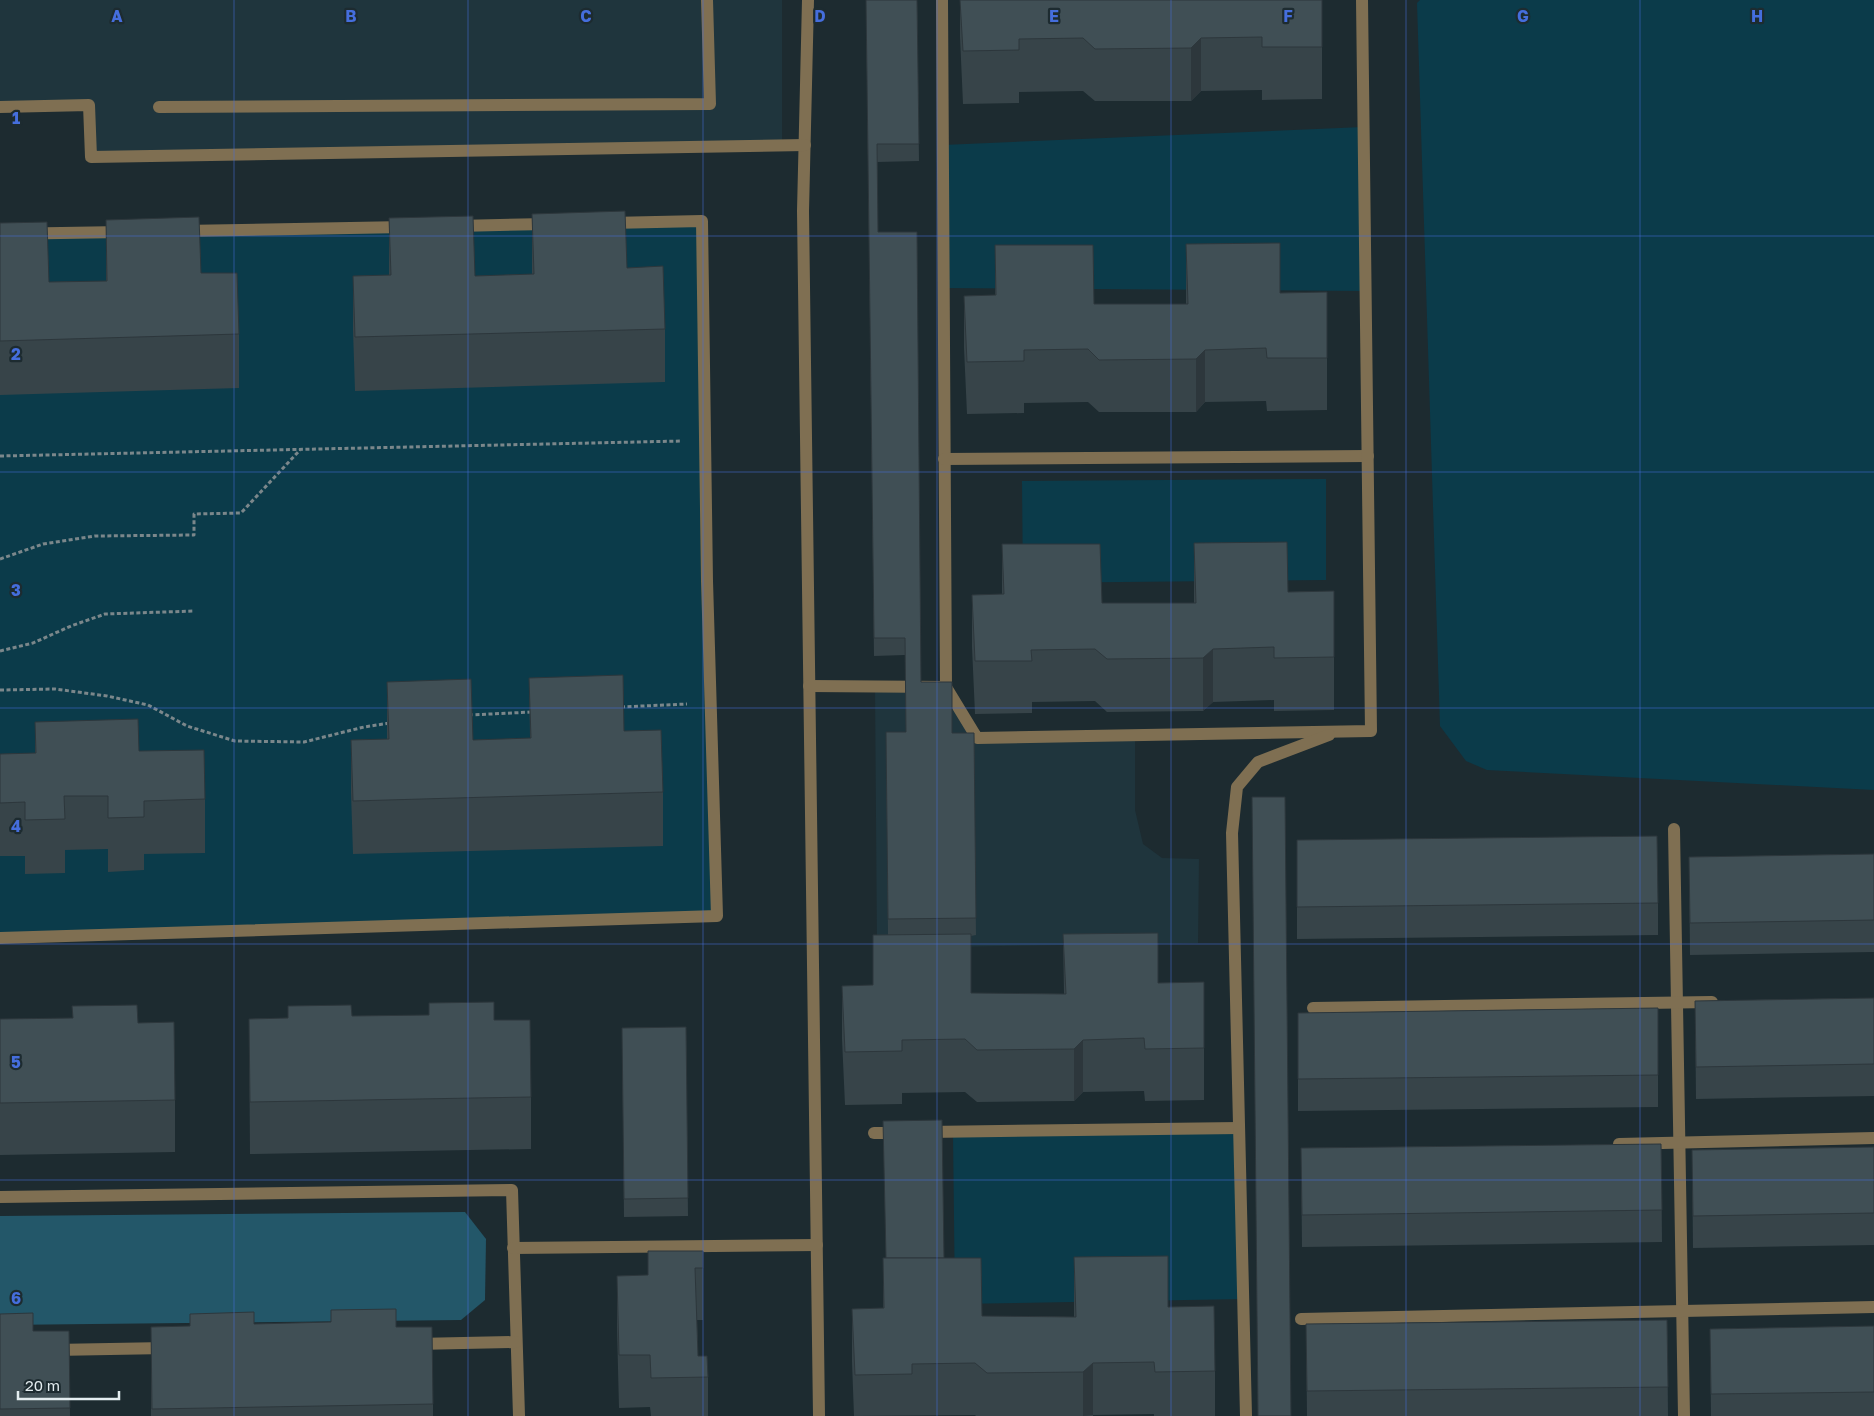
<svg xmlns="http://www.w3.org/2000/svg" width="1874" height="1416" viewBox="0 0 1874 1416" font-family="'Golos Text',sans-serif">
  <rect width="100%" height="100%" fill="#1d2b30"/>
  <g fill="#1f353d">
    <polygon points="0,0 782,0 782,146 91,157 89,105 0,107"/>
    <polygon points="875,686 946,687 977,738 1135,735 1135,810 1143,844 1162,858 1199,859 1198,943 877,948"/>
  </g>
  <g fill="#0b3b4a">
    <polygon points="1420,0 1874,0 1874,790 1487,770 1466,761 1440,726 1417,3"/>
    <polygon points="1363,127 1365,291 943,288 943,145"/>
    <polygon points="702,221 717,916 0,938 0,234"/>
    <polygon points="1326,479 1326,580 1023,583 1022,481"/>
    <polygon points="1239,1128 1243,1299 955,1304 953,1132"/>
  </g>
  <polygon fill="#235769" points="465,1212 486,1239 485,1300 461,1320 0,1325 0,1216"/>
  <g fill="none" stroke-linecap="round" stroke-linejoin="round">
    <g stroke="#7b878b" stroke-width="3" stroke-dasharray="4 2.5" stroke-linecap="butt">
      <polyline points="0,456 682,441"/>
      <polyline points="0,559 43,544 95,536 194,535 194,514 241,513 300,450"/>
      <polyline points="0,651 33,643 71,626 105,614 194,611"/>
      <polyline points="0,690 55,689 107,696 148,705 187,726 235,741 304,742 364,727 390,723"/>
      <polyline points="621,707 687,704"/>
      <polyline points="469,715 532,712"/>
    </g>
    <g stroke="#7f6f52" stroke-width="12">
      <polyline points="808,0 803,211 819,1416"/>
      <polyline points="942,0 946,687"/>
      <polyline points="0,107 89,105 91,157 805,145"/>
      <polyline points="159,107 710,104 707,0"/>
      <polyline points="457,226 547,224"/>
      <polyline points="182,231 405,227"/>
      <polyline points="0,234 122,232"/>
      <polyline points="944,459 1368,456"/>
      <polyline points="809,686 946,687 977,738 1371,731 1362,0"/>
      <polyline points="1674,829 1684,1416"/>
      <polyline points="0,938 717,916 707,581 702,221 610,223"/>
      <polyline points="1313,1008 1712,1002"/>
      <polyline points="927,1132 1239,1128"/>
      <polyline points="874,1133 899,1133"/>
      <polyline points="1619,1144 1874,1138"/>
      <polyline points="0,1197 512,1190 519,1416"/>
      <polyline points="513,1248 817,1245"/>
      <polyline points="1301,1319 1874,1307"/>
      <polyline points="416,1344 516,1342"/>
      <polyline points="54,1350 166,1348"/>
      <polyline points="1246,1416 1232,833 1237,787 1258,762 1329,735"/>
    </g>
  </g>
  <g fill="#374449">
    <polygon points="866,0 917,0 919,161 877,162 878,232 921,682 952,733 974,733 976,935 971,936 971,993 1064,994 1063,934 1158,983 1204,982 1204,1100 1145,1101 1144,1091 1083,1092 1074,1101 977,1102 965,1092 902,1093 902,1104 845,1105 842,1039 842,986 873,985 873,935 888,935 886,732 906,732 905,655 874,656"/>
    <polygon points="960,0 1322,0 1322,99 1262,100 1262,90 1201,91 1191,101 1095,101 1083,91 1019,92 1019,103 963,104 960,37"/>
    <polygon points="532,214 627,268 665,329 665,382 355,391 353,330 353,276 389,275 389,218 475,276 532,274"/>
    <polygon points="106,220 201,273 239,334 239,388 0,395 0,223 49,282 106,281"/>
    <polygon points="1186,244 1280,293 1327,292 1327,410 1267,411 1266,401 1205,402 1196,412 1099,412 1088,402 1024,403 1024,413 967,414 964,348 964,296 995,295 995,245 1094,304 1186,304"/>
    <polygon points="1194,543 1288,592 1334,591 1334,710 1274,711 1274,700 1213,702 1203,711 1107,712 1095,701 1032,702 1032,713 975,714 972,647 972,595 1002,594 1002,544 1102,603 1194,603"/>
    <polygon points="529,678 624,731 663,792 663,846 353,854 351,793 351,740 387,739 387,682 473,740 530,738"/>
    <polygon points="35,722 139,751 205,799 205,853 144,854 144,870 108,872 108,849 65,850 65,873 25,874 25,856 0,856 0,754 35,753"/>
    <polygon points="1297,840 1658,903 1658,935 1297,939"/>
    <polygon points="1874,854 1874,952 1690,955 1689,857"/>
    <polygon points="1874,998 1874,1096 1696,1099 1695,1001"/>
    <polygon points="1658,1008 1658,1107 1298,1111 1298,1013"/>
    <polygon points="352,1016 494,1020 531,1097 531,1149 250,1154 249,1019"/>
    <polygon points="0,1019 138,1023 175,1100 175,1152 0,1155"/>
    <polygon points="686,1027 688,1216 624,1217 622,1028"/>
    <polygon points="1661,1144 1662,1242 1302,1247 1301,1148"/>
    <polygon points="1874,1147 1874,1245 1693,1248 1692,1150"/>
    <polygon points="648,1251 703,1251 703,1320 697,1320 698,1356 708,1377 708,1416 651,1416 650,1407 619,1408 617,1328 617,1276 648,1275"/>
    <polygon points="1074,1257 1168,1307 1215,1371 1215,1416 1154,1416 1154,1414 1093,1415 1093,1416 976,1416 975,1415 854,1416 852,1362 852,1309 883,1308 883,1258 944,1258 982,1316 1074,1317"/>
    <polygon points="0,1314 33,1331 69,1331 70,1416 0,1416"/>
    <polygon points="1667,1320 1668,1416 1307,1416 1306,1324"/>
    <polygon points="331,1322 396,1327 433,1404 433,1416 151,1416 151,1327"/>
    <polygon points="1874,1326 1874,1416 1711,1416 1710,1329"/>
  </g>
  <g fill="#2d373c">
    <polygon points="1201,38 1201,91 1191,101 1191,48"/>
    <polygon points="1205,350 1205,402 1196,412 1196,359"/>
    <polygon points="1213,649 1213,702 1203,711 1203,658"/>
    <polygon points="1083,1040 1083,1092 1074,1101 1074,1049"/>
    <polygon points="1093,1363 1093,1415 1083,1416 1083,1372"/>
  </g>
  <g fill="#404f55" stroke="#2d373c">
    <polygon points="866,0 917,0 919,144 877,144 878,232 917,232 921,682 952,682 952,733 974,733 976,918 888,919 886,732 906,732 905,638 874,638"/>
    <polygon points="960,0 1322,0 1322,47 1262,47 1262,37 1201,38 1191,48 1095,49 1083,38 1019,39 1019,50 963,51"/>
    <polygon points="625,211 627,268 663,266 665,329 355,337 353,276 391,275 389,218 473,216 475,276 534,274 532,214"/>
    <polygon points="199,217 201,273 237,273 239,334 0,341 0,223 47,222 49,282 107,281 106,220"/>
    <polygon points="1280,243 1280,293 1327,292 1327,358 1267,358 1266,348 1205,350 1196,359 1099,360 1088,349 1024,350 1024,361 967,362 964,296 996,295 995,245 1093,245 1094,304 1188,304 1186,244"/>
    <polygon points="1287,542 1288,592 1334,591 1334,657 1274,658 1274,647 1213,649 1203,658 1107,659 1095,649 1031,650 1032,661 975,661 972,595 1004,594 1002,544 1100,544 1102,603 1196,603 1194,543"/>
    <polygon points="623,675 624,731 661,730 663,792 353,801 351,740 389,739 387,682 471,679 473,740 531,738 529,678"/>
    <polygon points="138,719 139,751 204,750 205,799 144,801 144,817 108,818 108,796 64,796 65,819 25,820 25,802 0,803 0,754 36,753 35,722"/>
    <polygon points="1252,797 1285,797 1291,1416 1258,1416"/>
    <polygon points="1657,836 1658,903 1297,907 1297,840"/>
    <polygon points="1874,854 1874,920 1690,923 1689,857"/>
    <polygon points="1158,933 1158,983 1204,982 1204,1048 1145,1049 1144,1038 1083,1040 1074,1049 977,1050 965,1039 902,1040 902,1051 845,1052 842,986 873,985 873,935 971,934 971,993 1066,994 1063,934"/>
    <polygon points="1874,998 1874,1064 1696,1067 1695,1001"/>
    <polygon points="494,1002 494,1020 530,1020 531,1097 250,1102 249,1019 288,1018 288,1006 351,1005 352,1016 429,1015 429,1003"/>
    <polygon points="137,1005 138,1023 174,1022 175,1100 0,1103 0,1019 73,1018 72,1006"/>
    <polygon points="1658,1008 1658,1075 1298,1079 1298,1013"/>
    <polygon points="686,1027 688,1198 624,1199 622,1028"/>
    <polygon points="942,1120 944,1258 886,1258 883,1121"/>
    <polygon points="1661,1144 1662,1210 1302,1215 1301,1148"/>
    <polygon points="1874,1147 1874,1213 1693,1216 1692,1150"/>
    <polygon points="648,1251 703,1251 703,1268 695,1268 698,1356 707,1356 708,1377 651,1378 650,1355 619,1355 617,1276 648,1275"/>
    <polygon points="1168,1256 1168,1307 1214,1306 1215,1371 1155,1372 1154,1362 1093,1363 1083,1372 987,1373 975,1363 912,1364 912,1374 855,1375 852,1309 884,1308 883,1258 981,1258 982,1316 1076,1317 1074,1257"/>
    <polygon points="396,1309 396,1327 432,1327 433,1404 152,1409 151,1327 190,1326 190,1314 254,1312 254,1324 331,1322 331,1310"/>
    <polygon points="33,1313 33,1331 69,1331 70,1408 0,1409 0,1314"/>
    <polygon points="1667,1320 1668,1387 1307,1391 1306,1324"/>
    <polygon points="1874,1326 1874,1392 1711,1394 1710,1329"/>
  </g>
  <path fill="none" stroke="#456edd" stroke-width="1" stroke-opacity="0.55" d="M234,0V1416M468,0V1416M703,0V1416M937,0V1416M1171,0V1416M1406,0V1416M1640,0V1416M0,236H1874M0,472H1874M0,708H1874M0,944H1874M0,1180H1874"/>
  <g font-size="16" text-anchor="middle" font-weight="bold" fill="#456edd" stroke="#1d2b30" stroke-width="4.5" stroke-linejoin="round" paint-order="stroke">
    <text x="117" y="22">A</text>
    <text x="351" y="22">B</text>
    <text x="586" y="22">C</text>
    <text x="820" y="22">D</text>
    <text x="1054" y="22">E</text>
    <text x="1288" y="22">F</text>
    <text x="1523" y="22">G</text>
    <text x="1757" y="22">H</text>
    <text x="16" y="124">1</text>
    <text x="16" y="360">2</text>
    <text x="16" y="596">3</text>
    <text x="16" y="832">4</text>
    <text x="16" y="1068">5</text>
    <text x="16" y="1304">6</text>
  </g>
  <path d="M18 1391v8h101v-8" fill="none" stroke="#e4edf0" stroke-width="2.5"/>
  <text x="25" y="1391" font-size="15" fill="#e4edf0" stroke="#1d2b30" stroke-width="4" paint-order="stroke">20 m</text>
</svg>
